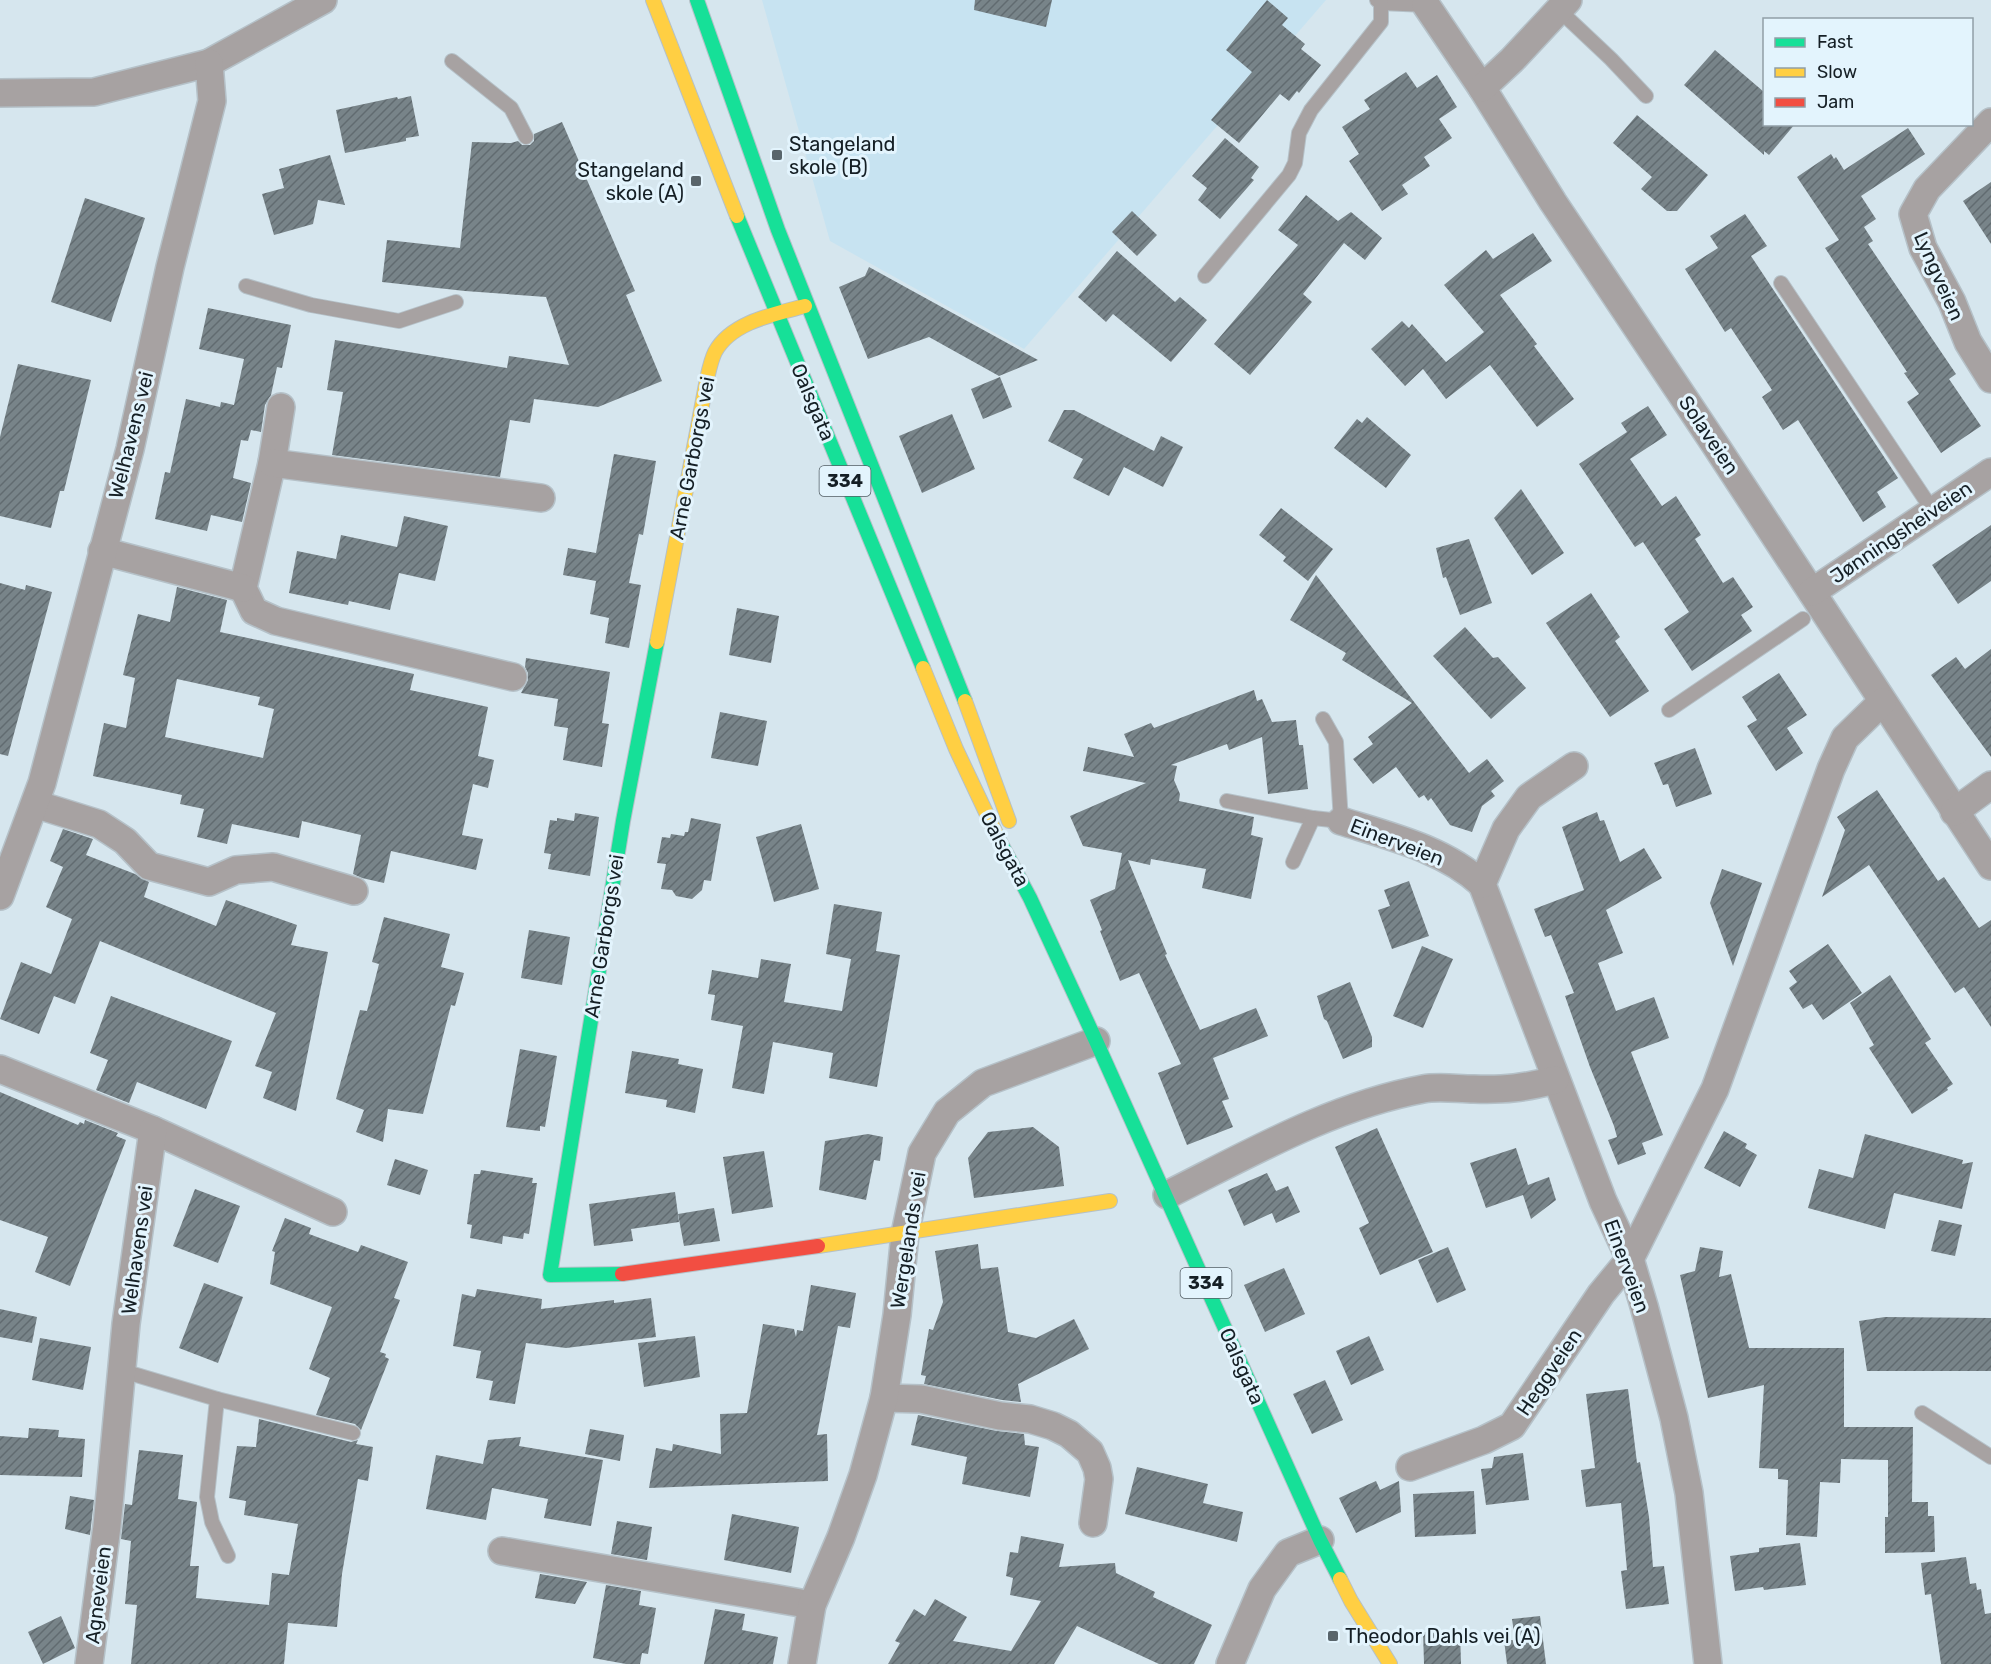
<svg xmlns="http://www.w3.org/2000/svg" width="1991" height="1664" viewBox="0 0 1991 1664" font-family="Rubik,sans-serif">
  <defs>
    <pattern id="building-hatch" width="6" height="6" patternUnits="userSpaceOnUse" patternTransform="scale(1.5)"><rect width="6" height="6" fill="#788489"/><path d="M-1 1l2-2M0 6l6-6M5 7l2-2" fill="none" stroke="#616b70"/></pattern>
  </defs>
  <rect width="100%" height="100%" fill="#d6e6ee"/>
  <polygon fill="#c7e3f1" points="762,0 1326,0 1024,349 830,241"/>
  <g fill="url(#building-hatch)" fill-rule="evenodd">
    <polygon points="975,0 1052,0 1046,27 974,10"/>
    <polygon points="1267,0 1288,18 1282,25 1305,44 1301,49 1321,65 1299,93 1297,91 1289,101 1280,94 1239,143 1211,120 1252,72 1226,50"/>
    <polygon points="1715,50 1764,92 1764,124 1795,124 1769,155 1764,151 1764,155 1684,85"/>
    <polygon points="1406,72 1417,88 1437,75 1457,107 1439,119 1452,138 1424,157 1430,166 1402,185 1408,194 1382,211 1349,161 1359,154 1342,127 1370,109 1364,100"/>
    <polygon points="411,96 419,136 406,138 406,141 345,153 336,110 397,97 398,99"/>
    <polygon points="1637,115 1708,175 1677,211 1667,211 1641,189 1652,177 1613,143"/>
    <polygon points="562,122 635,291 626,295 662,381 598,407 534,399 530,423 510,420 500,477 332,455 343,392 327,390 335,340 507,368 509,356 569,365 546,297 465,291 382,282 387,240 460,248 472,142 511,143 518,141 522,145 530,145 534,141 534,134"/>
    <polygon points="1908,128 1925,154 1861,196 1876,219 1864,227 1873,241 1868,244 1956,374 1949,379 1981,426 1941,453 1907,402 1919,394 1904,373 1907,372 1825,248 1839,240 1797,177 1831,154 1834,159 1836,157 1844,170"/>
    <polygon points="1225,138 1259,167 1251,178 1254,180 1220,219 1198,200 1207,188 1192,176"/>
    <polygon points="330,155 345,205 318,200 313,224 274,235 262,194 284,188 279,169"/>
    <polygon points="1991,182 1991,244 1963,201"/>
    <polygon points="1306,195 1338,221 1351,212 1382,238 1365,260 1344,243 1303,294 1312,302 1250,375 1214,344 1298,245 1278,230"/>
    <polygon points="85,198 145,218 111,322 51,302"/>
    <polygon points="1132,211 1157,235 1137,256 1112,232"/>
    <polygon points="1745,214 1767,246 1751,256 1898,478 1877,492 1886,507 1863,522 1798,420 1783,430 1762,397 1772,390 1731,328 1725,332 1685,269 1718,248 1710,236"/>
    <polygon points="1533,233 1552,261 1500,295 1537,344 1534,346 1574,399 1537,427 1490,365 1446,399 1423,369 1405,386 1371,349 1402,321 1409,328 1412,324 1446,362 1484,332 1444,285 1486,250 1493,259"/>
    <polygon points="1117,251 1175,302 1180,297 1207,320 1171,362 1113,314 1106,322 1078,297"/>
    <polygon points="869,267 1038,360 999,376 929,337 868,359 839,287 865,276"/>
    <polygon points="208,308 291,325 282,368 277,367 271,395 265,405 261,432 251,430 248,441 241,440 233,478 251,483 242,522 211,515 207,531 155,519 165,472 170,473 186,399 220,407 221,402 234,405 244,359 199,349"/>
    <polygon points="18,364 91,380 64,491 60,491 51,528 0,516 0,437"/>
    <polygon points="1000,377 1012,407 983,419 971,389"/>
    <polygon points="1648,406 1667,435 1630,459 1662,506 1676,496 1701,535 1695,539 1723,583 1733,577 1753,607 1741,615 1752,631 1692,671 1664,629 1689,612 1643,542 1635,547 1579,464 1627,432 1621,423"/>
    <polygon points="1064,410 1074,410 1154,451 1161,436 1183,447 1163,487 1124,467 1109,496 1073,478 1083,459 1048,441"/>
    <polygon points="952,414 975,469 922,493 899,436"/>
    <polygon points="1367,417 1411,455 1386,488 1334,448 1357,419 1362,423"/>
    <polygon points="614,454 656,461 643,535 639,534 629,583 641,585 629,648 605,643 609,618 590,614 596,581 563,575 568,548 596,553"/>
    <polygon points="1521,489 1564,553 1532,575 1494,518"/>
    <polygon points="1281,508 1333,549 1308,581 1283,561 1286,557 1259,535"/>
    <polygon points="404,516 448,526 435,581 399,573 390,610 349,601 348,605 289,593 297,551 336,559 341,535 397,547"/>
    <polygon points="1991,525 1991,581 1958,604 1932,565"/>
    <polygon points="1469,539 1492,603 1460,615 1446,577 1443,578 1436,548"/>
    <polygon points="1316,575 1469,773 1487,759 1504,781 1491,791 1495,796 1482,806 1472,832 1450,825 1431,798 1428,801 1424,795 1419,798 1396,767 1373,784 1353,759 1373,744 1368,737 1412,703 1342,660 1346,653 1290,620"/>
    <polygon points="0,583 25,590 26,585 52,592 8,756 0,754"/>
    <path d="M177,587L227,600L220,632L414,674L410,690L488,707L478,756L494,760L488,788L473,784L462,835L483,839L476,870L391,851L384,883L362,878L353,874L361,835L302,821L299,838L232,824L227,844L197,837L204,809L180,804L182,795L93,776L104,723L126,728L135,678L123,675L138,614L170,622ZM177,679L260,697L258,705L274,709L263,758L165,737Z"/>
    <polygon points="1591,593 1620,637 1615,641 1649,691 1610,717 1546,623"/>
    <polygon points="737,608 779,616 771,663 729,655"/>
    <polygon points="1465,627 1493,658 1498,657 1526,688 1491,719 1433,656"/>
    <polygon points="1991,649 1991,757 1931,675 1956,657 1965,669"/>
    <polygon points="526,658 610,672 602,723 609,724 602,767 563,760 568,728 554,726 558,699 521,693 528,680 528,673 525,667"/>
    <polygon points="1779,673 1807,715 1787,728 1803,753 1776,771 1747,726 1757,720 1742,697"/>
    <polygon points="1254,690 1257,701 1262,699 1272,722 1296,720 1299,745 1303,745 1308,789 1268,794 1262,737 1229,750 1227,744 1171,765 1177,766 1174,780 1180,794 1179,801 1254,817 1251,835 1263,838 1251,899 1202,888 1206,869 1151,859 1150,865 1128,860 1167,954 1165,955 1200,1030 1256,1008 1268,1036 1213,1058 1229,1099 1222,1101 1233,1127 1187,1145 1158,1073 1181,1064 1139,973 1120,981 1100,931 1102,930 1090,900 1115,889 1122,853 1083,846 1070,816 1146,783 1083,771 1088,747 1134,757 1124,734 1151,723 1154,728"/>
    <polygon points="720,712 767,721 758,766 711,758"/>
    <polygon points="1695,748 1712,794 1676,807 1668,784 1663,785 1654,763"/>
    <polygon points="1877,790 1938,881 1944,877 1979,928 1991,920 1991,1027 1964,987 1955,993 1869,865 1822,897 1845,830 1837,817"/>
    <polygon points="1597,812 1600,821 1604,820 1620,862 1644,848 1662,878 1606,910 1623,953 1598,963 1616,1011 1654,997 1669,1038 1631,1052 1663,1135 1642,1143 1646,1154 1618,1165 1608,1140 1617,1137 1614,1126 1590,1067 1565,996 1574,993 1551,935 1545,937 1534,909 1584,890 1562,827"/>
    <polygon points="575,813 599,817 590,876 548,869 551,854 544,853 550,820 557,821 557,818 574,821"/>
    <polygon points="691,818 721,824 711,881 704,880 702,890 692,899 676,896 672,890 661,889 666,864 657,863 662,837 670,838 671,834 684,836 685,832 688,832"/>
    <polygon points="801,824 819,889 774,902 756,837"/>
    <polygon points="63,829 93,839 86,855 135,874 149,882 144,897 216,926 226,900 297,925 291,945 328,952 296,1111 263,1098 272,1072 255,1066 276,1013 100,941 75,1004 54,996 39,1034 0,1019 21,962 51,974 72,919 46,907 63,867 50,861"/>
    <polygon points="1722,869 1762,883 1733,966 1710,903"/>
    <polygon points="1409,881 1429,936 1392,949 1378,910 1390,906 1384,890"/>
    <polygon points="834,904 882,912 876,951 900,955 877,1087 829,1078 833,1053 773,1042 764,1094 732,1088 743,1026 711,1020 715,995 708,994 712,970 758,978 761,959 791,964 784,1002 842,1011 851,959 826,954"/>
    <polygon points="384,917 450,934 441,967 464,973 455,1006 451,1005 423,1114 388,1109 383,1142 356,1132 364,1110 336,1099 360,1010 367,1011 379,964 372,962"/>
    <polygon points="529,930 570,937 562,985 521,978"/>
    <polygon points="1828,944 1862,993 1823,1020 1812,1004 1803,1009 1789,988 1797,982 1789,971"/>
    <polygon points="1422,946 1453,959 1423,1028 1393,1016"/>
    <polygon points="1890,975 1931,1039 1925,1043 1953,1084 1947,1088 1948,1090 1912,1114 1869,1048 1874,1045 1850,1003"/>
    <polygon points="1350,982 1372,1037 1372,1047 1343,1059 1327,1021 1324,1019 1317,996"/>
    <polygon points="111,996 232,1041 206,1109 137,1082 129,1103 96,1090 108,1060 90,1053"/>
    <polygon points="520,1049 557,1056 545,1127 540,1126 540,1131 506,1127"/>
    <polygon points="632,1051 679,1059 678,1064 703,1069 695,1113 666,1107 667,1100 625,1093"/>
    <polygon points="0,1092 78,1125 80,1122 84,1124 85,1120 118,1133 116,1136 126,1140 70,1286 35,1272 48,1237 0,1220"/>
    <polygon points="1033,1127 1059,1147 1064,1186 974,1198 968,1158 988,1132"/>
    <polygon points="1377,1128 1433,1252 1380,1275 1359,1228 1369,1223 1335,1147"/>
    <polygon points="1724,1131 1747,1144 1745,1148 1757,1155 1740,1187 1704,1168"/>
    <polygon points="868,1134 883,1137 880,1161 874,1160 866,1200 819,1190 825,1141"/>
    <polygon points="1865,1134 1963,1160 1962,1164 1973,1162 1962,1209 1894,1193 1885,1229 1808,1208 1819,1169 1853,1178"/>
    <polygon points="1516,1148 1528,1185 1549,1177 1556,1200 1531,1219 1523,1195 1486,1208 1470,1163"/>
    <polygon points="764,1151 773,1207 732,1214 723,1157"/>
    <polygon points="395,1159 428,1170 420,1195 387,1185"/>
    <polygon points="481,1170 533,1178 532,1183 537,1183 529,1234 524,1233 523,1239 503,1236 502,1244 470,1238 472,1225 467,1224 474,1174 480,1174"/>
    <polygon points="1267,1173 1276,1191 1288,1186 1300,1212 1276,1223 1272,1213 1244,1226 1228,1190"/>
    <polygon points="195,1189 240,1206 218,1263 173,1246"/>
    <polygon points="675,1192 679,1222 631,1229 633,1241 594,1246 589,1204"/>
    <polygon points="714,1208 720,1241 684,1246 678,1214"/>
    <polygon points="285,1218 311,1228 309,1234 358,1252 361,1245 408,1262 394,1298 400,1300 380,1352 386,1354 385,1357 389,1359 361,1430 355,1424 316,1415 330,1378 309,1369 332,1307 270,1284 275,1252 272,1251"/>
    <polygon points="1939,1220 1962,1225 1955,1256 1931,1251"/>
    <polygon points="978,1244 981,1269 998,1267 1008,1332 1036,1338 1074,1319 1089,1349 1018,1384 1021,1402 1002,1400 924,1384 926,1376 921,1375 929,1329 933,1330 943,1302 935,1251"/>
    <polygon points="1448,1247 1466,1290 1437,1303 1418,1260"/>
    <polygon points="1700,1247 1723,1251 1719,1277 1731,1274 1749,1348 1844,1348 1844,1427 1913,1427 1912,1502 1928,1502 1928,1516 1934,1516 1935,1552 1885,1553 1885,1517 1888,1517 1888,1460 1841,1459 1840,1483 1820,1482 1817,1537 1786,1535 1788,1480 1778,1479 1778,1469 1759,1468 1764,1385 1708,1398 1680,1275 1695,1271"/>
    <polygon points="1284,1268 1305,1314 1265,1332 1244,1285"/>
    <polygon points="204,1283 243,1297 218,1363 179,1348"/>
    <polygon points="811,1285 856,1293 850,1328 838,1326 817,1435 827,1434 828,1481 649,1488 656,1448 672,1451 673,1444 721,1454 720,1414 747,1413 763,1324 794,1329 796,1337 797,1330 803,1331"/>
    <polygon points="477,1289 542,1299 541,1309 614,1300 614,1303 651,1298 656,1337 566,1348 526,1343 515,1404 489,1400 493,1381 476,1378 481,1351 453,1346 462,1294 475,1297"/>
    <polygon points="0,1309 37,1317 32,1343 0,1337"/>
    <polygon points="1885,1317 1991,1318 1991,1371 1867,1371 1859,1321"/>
    <polygon points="695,1336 700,1377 644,1387 638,1343"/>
    <polygon points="1369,1336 1384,1370 1351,1385 1336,1351"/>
    <polygon points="40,1338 91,1347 83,1390 32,1380"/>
    <polygon points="1325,1380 1343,1420 1312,1434 1293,1394"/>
    <polygon points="1628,1389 1637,1463 1640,1462 1649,1517 1653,1567 1664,1566 1669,1604 1626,1609 1621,1571 1627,1570 1621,1503 1586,1507 1581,1470 1595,1468 1586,1394"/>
    <polygon points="918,1415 997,1431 1024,1434 1025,1445 1039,1447 1030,1497 962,1484 967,1457 911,1445"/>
    <polygon points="259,1419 351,1442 358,1440 356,1444 373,1447 368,1481 358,1479 342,1574 337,1627 288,1623 284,1664 131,1664 137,1605 125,1604 131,1541 121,1539 125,1504 132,1505 139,1450 183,1455 178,1499 197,1502 190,1566 199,1566 196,1598 269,1605 272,1573 289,1575 298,1524 244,1515 246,1501 229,1498 237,1446 256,1447"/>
    <polygon points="29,1428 59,1430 58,1437 85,1439 82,1477 0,1475 0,1436 28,1438"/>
    <polygon points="590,1429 624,1435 620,1461 585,1454"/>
    <polygon points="521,1437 519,1446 603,1460 591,1526 544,1518 548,1499 492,1488 486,1520 426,1509 436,1455 483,1464 488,1440"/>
    <polygon points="1523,1453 1529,1500 1486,1505 1481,1469 1492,1468 1494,1457"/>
    <polygon points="1137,1467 1208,1484 1203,1503 1243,1512 1237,1542 1125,1514"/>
    <polygon points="1376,1481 1380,1490 1399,1481 1401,1512 1356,1533 1339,1498"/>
    <polygon points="1474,1491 1476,1534 1415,1537 1413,1494"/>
    <polygon points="70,1496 94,1500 90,1535 65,1529"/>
    <polygon points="732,1514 799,1527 791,1573 724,1560"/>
    <polygon points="617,1521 652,1527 647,1560 611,1554"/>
    <polygon points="1021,1536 1064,1544 1059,1567 1115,1563 1116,1573 1155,1592 1153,1597 1212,1625 1194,1664 1159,1664 1077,1626 1054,1664 888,1664 900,1643 895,1641 914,1609 925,1616 935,1599 967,1617 953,1641 1011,1651 1041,1601 1010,1595 1013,1578 1006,1576 1010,1552 1018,1553"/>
    <polygon points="1800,1543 1806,1585 1764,1590 1763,1587 1735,1591 1730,1556 1759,1552 1759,1548"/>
    <polygon points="1966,1557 1970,1584 1976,1583 1977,1590 1981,1589 1985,1614 1991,1613 1991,1664 1941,1664 1931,1594 1925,1595 1921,1563"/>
    <polygon points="540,1574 587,1582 575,1604 535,1598"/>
    <polygon points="606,1585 641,1591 639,1605 656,1608 648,1654 642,1653 640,1664 626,1664 593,1658"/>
    <polygon points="715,1609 745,1614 742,1630 778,1637 773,1664 704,1664"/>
    <polygon points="61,1616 75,1648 43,1664 28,1632"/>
    <polygon points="1540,1616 1546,1664 1507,1664 1504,1640 1515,1640 1512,1619"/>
    <polygon points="1460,1631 1461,1664 1424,1664 1423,1632"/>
  </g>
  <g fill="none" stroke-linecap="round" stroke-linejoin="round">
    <g stroke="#b5c1c8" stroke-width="16">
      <g id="lane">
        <polyline points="1377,0 1381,3 1426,5 1425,2"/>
        <polyline points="1559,10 1611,59 1646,96"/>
        <polyline points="452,61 511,108 526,137"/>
        <polyline points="1205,276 1289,175 1295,163 1299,133 1311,110 1381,22 1381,3"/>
        <polyline points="1781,283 1933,511"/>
        <polyline points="246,286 311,305 399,321 456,302"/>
        <polyline points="1669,710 1803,619"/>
        <polyline points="1227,801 1313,818 1341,821 1336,742 1323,719"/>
        <polyline points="1293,862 1313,818"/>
        <polyline points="123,1371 217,1399 353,1433"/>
        <polyline points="217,1399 207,1497 212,1522 228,1556"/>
        <polyline points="1922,1413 1991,1457"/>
      </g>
    </g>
    <g stroke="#b5c1c8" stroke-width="30">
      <g id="street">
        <polyline points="1426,5 1482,88 1553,202 1714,443 1991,866"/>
        <polyline points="1482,88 1512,60 1568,0"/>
        <polyline points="0,93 94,92 209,63 323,0"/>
        <polyline points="1991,122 1927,189 1913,214 1923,248 1952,302 1968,342 1991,379"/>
        <polyline points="281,407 272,463 243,588 254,611 276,621 513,677"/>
        <polyline points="272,463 541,498"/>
        <polyline points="102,551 243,588"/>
        <polyline points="1812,592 1991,472"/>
        <polyline points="1574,766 1529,797 1506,829 1482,884 1603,1201 1630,1259 1644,1306 1674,1418 1689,1493 1708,1664"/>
        <polyline points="35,804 99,824 125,841 149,866 209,882 236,870 273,867 354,891"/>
        <polyline points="1954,812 1991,785"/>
        <path d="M1341,821C1389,836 1444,849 1482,884"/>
        <polyline points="0,896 42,783 130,449 170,267 212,101 209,63"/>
        <polyline points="0,1069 153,1130 333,1212"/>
        <path d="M1167,1195C1249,1154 1332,1106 1423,1089C1439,1086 1458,1089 1474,1089C1505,1090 1524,1088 1555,1080"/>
        <polyline points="884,1398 921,1399 1000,1416 1030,1419 1053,1426 1069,1434 1090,1452 1097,1468 1099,1479 1093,1523"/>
        <polyline points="1410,1467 1484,1440 1512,1426 1601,1294 1630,1259 1715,1089 1831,769 1845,738 1882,702"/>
        <polyline points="502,1551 812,1605"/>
        <polyline points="89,1664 107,1526 126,1324 153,1130"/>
        <polyline points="802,1664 812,1605 841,1537 863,1475 884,1398 897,1315 905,1234 922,1153 947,1112 983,1083 1096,1041"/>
        <polyline points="1230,1664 1262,1589 1288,1553 1320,1540"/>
      </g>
    </g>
    <g stroke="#b5c1c8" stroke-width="16">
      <g id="fast">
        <polyline points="697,0 778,230 965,701"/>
        <polyline points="737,216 923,668"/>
        <polyline points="999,840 1030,898 1096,1041 1320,1540 1340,1579"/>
        <polyline points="622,1274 550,1275 623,821 657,642"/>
      </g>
    </g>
    <g stroke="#b5c1c8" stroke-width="16">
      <g id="slow">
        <polyline points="653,0 737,216"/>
        <path d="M657,642L707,379C709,370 711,360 715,352C731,322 775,314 805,306"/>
        <polyline points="923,668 956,749 999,840"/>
        <polyline points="965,701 1009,821"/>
        <polyline points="818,1246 1110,1201"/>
        <polyline points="1340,1579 1351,1601 1390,1664"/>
      </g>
    </g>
    <g stroke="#b5c1c8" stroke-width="16">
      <polyline id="jam" points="622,1274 818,1246"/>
    </g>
    <use href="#lane" stroke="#a7a2a2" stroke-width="14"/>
    <use href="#street" stroke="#a7a2a2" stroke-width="27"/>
    <use href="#fast" stroke="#16e098" stroke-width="14"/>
    <use href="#slow" stroke="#ffcf43" stroke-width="14"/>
    <use href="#jam" stroke="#f24e42" stroke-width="14"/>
  </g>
  <g fill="#59656b" stroke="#e3f4fd" stroke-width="2">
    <rect x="771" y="149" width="12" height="12" rx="3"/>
    <rect x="690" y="175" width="12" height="12" rx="3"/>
    <rect x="1327" y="1630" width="12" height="12" rx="3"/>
  </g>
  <g text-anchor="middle" stroke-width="6" stroke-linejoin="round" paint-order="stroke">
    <g fill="#e3f4fd" stroke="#535f66" stroke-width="1.5">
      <rect x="819.5" y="466" width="51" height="30" rx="4.5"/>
      <rect x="1180.5" y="1268" width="51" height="30" rx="4.5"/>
    </g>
    <g font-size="18" font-weight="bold" fill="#151f25">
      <text x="845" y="487">334</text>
      <text x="1206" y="1289">334</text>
    </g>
    <g font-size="20" fill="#151f25" stroke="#e3f4fd" text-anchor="start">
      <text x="789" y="151">Stangeland<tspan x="789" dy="23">skole (B)</tspan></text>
      <text x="684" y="177" text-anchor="end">Stangeland<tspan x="684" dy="23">skole (A)</tspan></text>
      <text x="1345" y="1643">Theodor Dahls vei (A)</text>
    </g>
    <g font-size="20" fill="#151f25" stroke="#e3f4fd">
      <text transform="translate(1939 276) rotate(66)" y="7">Lyngveien</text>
      <text transform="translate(813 402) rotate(67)" y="7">Oalsgata</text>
      <text transform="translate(131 435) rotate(-76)" y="7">Welhavens vei</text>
      <text transform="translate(1709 435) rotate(56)" y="7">Solaveien</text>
      <text transform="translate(692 458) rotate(-79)" y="7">Arne Garborgs vei</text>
      <text transform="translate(1901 532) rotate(-34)" y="7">Jønningsheiveien</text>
      <text transform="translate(1397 842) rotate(21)" y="7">Einerveien</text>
      <text transform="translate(1005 849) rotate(62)" y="7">Oalsgata</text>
      <text transform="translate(604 936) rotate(-81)" y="7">Arne Garborgs vei</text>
      <text transform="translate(908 1240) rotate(-81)" y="7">Wergelands vei</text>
      <text transform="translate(137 1250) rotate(-82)" y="7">Welhavens vei</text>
      <text transform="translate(1627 1266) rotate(70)" y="7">Einerveien</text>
      <text transform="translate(1242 1366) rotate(66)" y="7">Oalsgata</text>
      <text transform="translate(1549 1372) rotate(-56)" y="7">Heggveien</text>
      <text transform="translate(98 1595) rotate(-83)" y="7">Agneveien</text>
    </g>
  </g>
  <rect x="1763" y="18" width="210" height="108" fill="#e3f4fd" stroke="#919fa7" stroke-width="1.5"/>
  <rect x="1775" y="38" width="30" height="9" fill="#16e098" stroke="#919fa7" stroke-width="1.5"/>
  <text x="1817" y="48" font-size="18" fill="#151f25">Fast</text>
  <rect x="1775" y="68" width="30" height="9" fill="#ffcf43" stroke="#919fa7" stroke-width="1.5"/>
  <text x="1817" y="78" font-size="18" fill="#151f25">Slow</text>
  <rect x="1775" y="98" width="30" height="9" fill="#f24e42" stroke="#919fa7" stroke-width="1.5"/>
  <text x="1817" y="108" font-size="18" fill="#151f25">Jam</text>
</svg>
